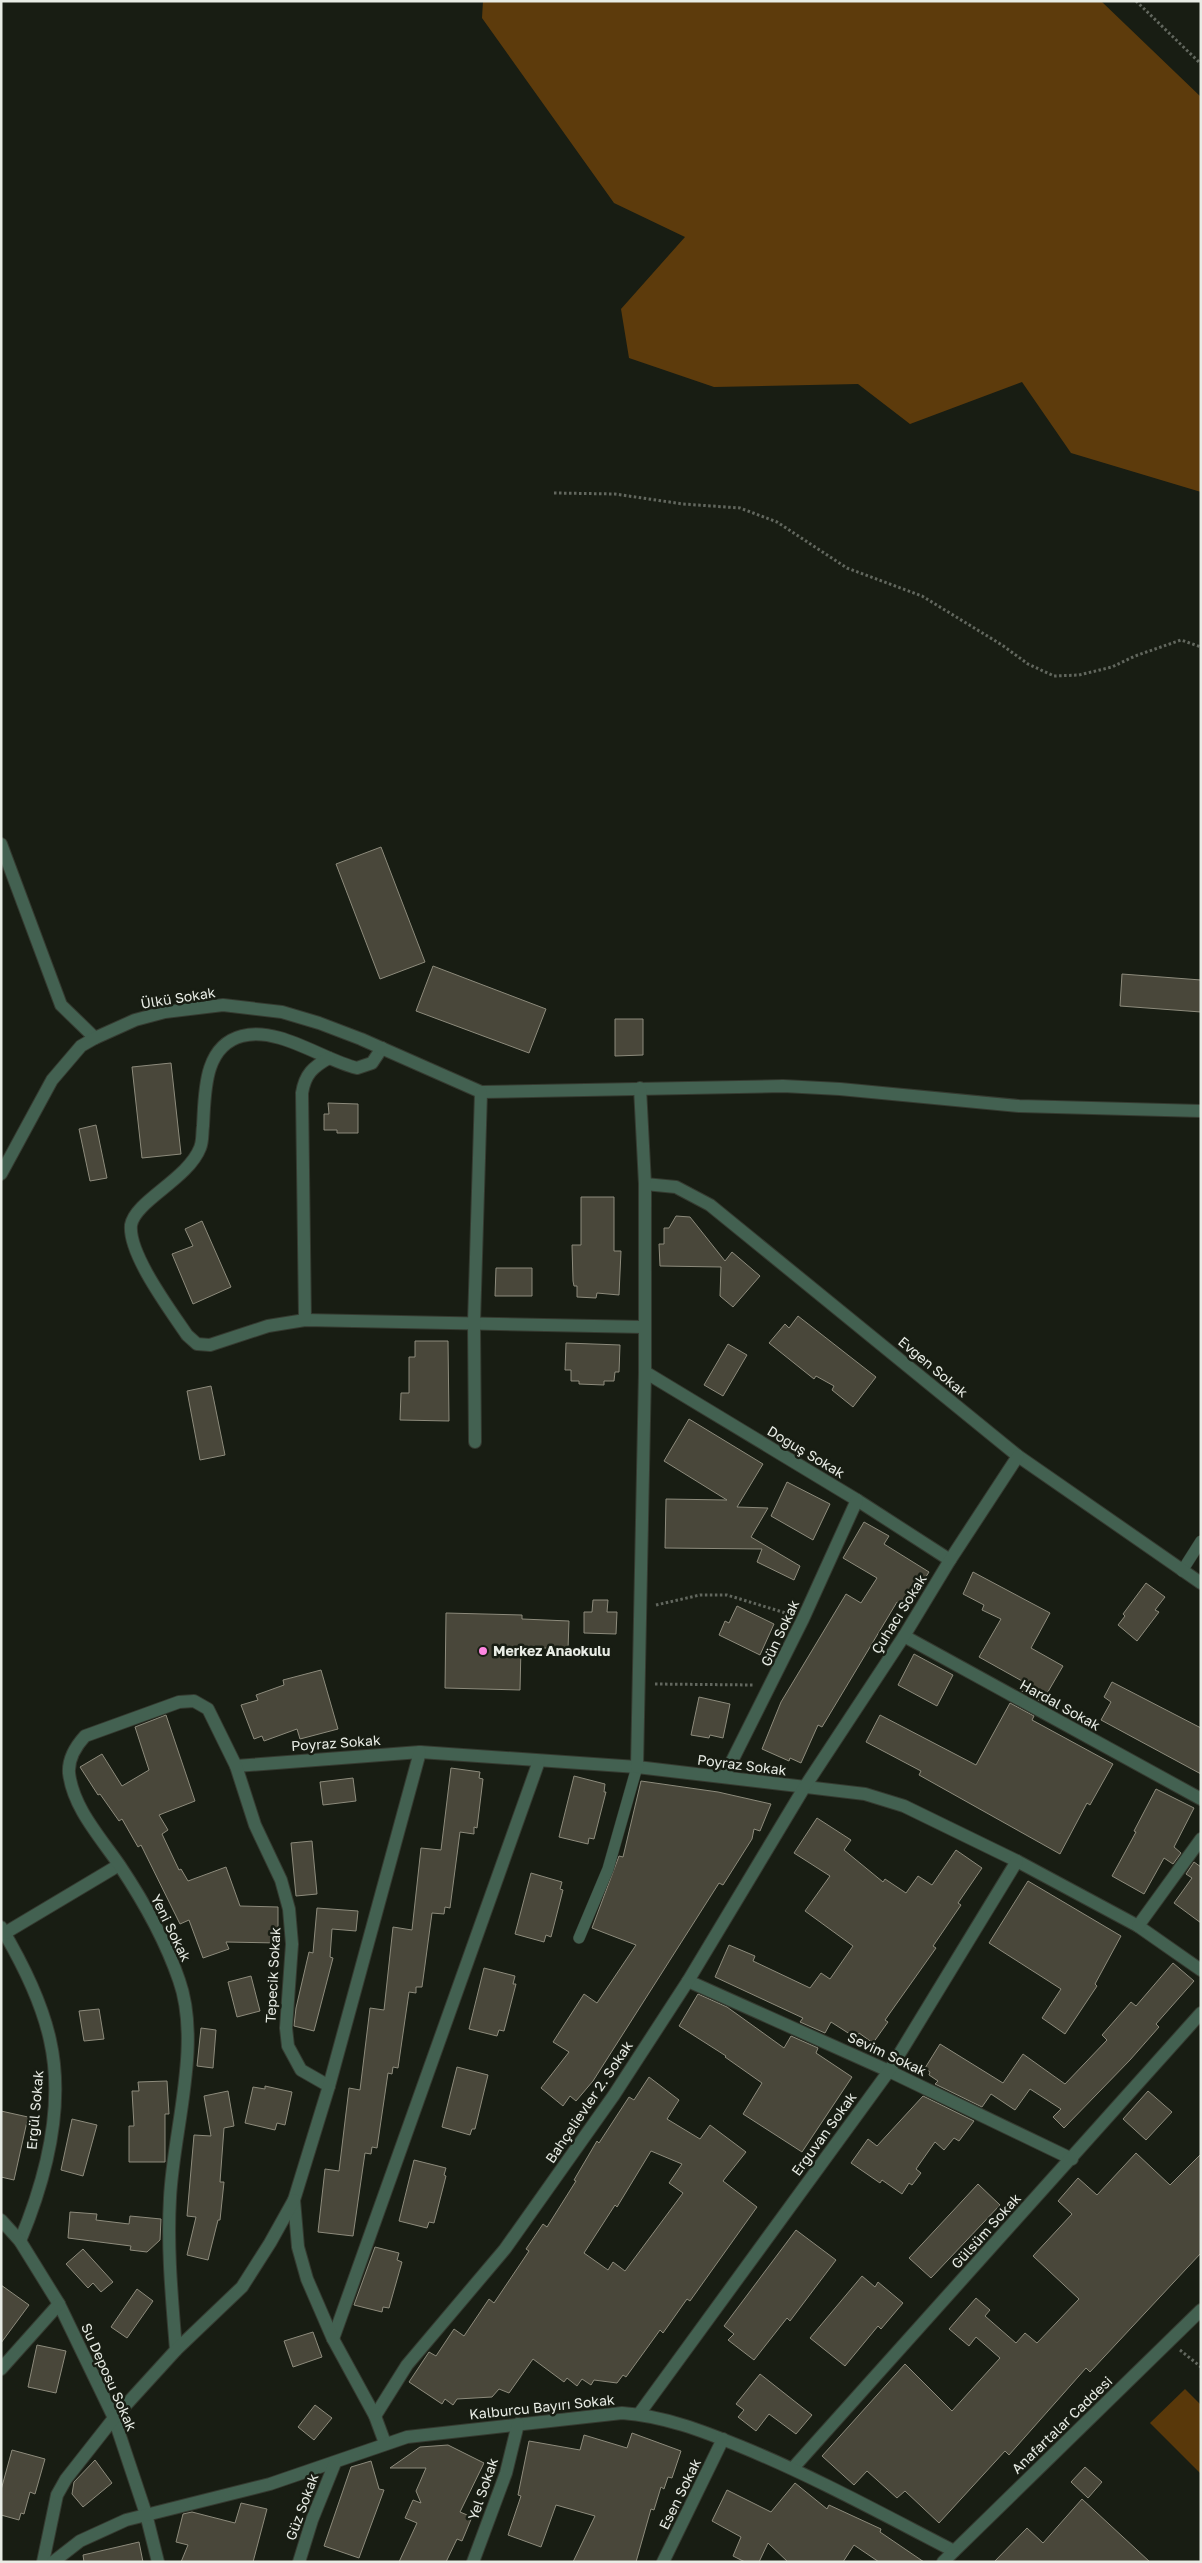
<svg xmlns="http://www.w3.org/2000/svg" width="1202" height="2563" viewBox="0 0 1202 2563" font-family="'Golos Text',sans-serif">
  <rect width="100%" height="100%" fill="#181d13"/>
  <polygon fill="#59380a" points="1185,2389 1201,2405 1201,2474 1150,2423"/>
  <polygon fill="#5d3b0c" points="483,1 1101,1 1201,97 1201,492 1071,453 1022,382 910,424 858,384 714,387 629,358 621,309 685,237 614,203 482,18"/>
  <g fill="#49473a" stroke="#8d8b7c" fill-rule="evenodd">
    <polygon points="381,847 425,962 380,979 336,864"/>
    <polygon points="433,966 546,1009 529,1053 416,1011"/>
    <polygon points="1122,974 1201,980 1201,1012 1120,1006"/>
    <polygon points="615,1019 643,1019 643,1055 615,1056"/>
    <polygon points="171,1063 181,1154 142,1158 132,1067"/>
    <polygon points="328,1103 358,1104 358,1133 337,1133 337,1130 324,1130 324,1114 329,1114"/>
    <polygon points="96,1125 107,1178 90,1181 79,1129"/>
    <polygon points="581,1197 614,1197 614,1251 621,1251 619,1295 597,1293 596,1298 577,1297 577,1286 574,1286 573,1281 572,1245 581,1245"/>
    <polygon points="676,1216 690,1217 725,1261 732,1252 760,1276 733,1307 720,1296 721,1267 660,1266 659,1244 664,1244 664,1228 669,1228"/>
    <polygon points="202,1221 231,1287 193,1304 172,1254 193,1246 185,1229"/>
    <polygon points="496,1268 532,1268 532,1296 495,1296"/>
    <polygon points="798,1316 876,1377 853,1407 832,1390 834,1386 816,1376 814,1379 769,1343 785,1324 789,1328"/>
    <polygon points="415,1341 448,1341 449,1421 400,1420 401,1393 409,1393 409,1357 415,1357"/>
    <polygon points="566,1343 620,1345 619,1372 615,1372 614,1381 604,1381 604,1385 579,1384 579,1381 571,1381 571,1370 565,1370"/>
    <polygon points="728,1344 747,1355 723,1396 704,1385"/>
    <polygon points="211,1386 225,1455 200,1460 187,1391"/>
    <polygon points="689,1419 763,1464 737,1507 768,1508 751,1537 800,1566 794,1580 757,1562 762,1549 665,1548 666,1499 727,1500 664,1461"/>
    <polygon points="787,1482 830,1504 813,1540 771,1516"/>
    <polygon points="864,1522 889,1536 884,1544 929,1572 906,1608 897,1602 822,1727 818,1725 801,1763 790,1758 789,1761 762,1749 781,1702 846,1594 861,1603 877,1578 843,1558"/>
    <polygon points="973,1572 1050,1613 1031,1648 1063,1666 1042,1702 1018,1689 1022,1681 979,1657 1001,1619 982,1610 984,1605 963,1594"/>
    <polygon points="1146,1583 1165,1597 1155,1610 1159,1612 1137,1641 1118,1625 1125,1616 1123,1614"/>
    <polygon points="593,1600 608,1600 607,1612 617,1612 616,1634 584,1633 584,1612 592,1612"/>
    <polygon points="737,1606 774,1624 760,1655 719,1635 725,1621 729,1623"/>
    <polygon points="446,1613 522,1615 522,1619 569,1621 568,1649 521,1647 520,1690 445,1688"/>
    <polygon points="914,1654 953,1675 937,1706 898,1685"/>
    <polygon points="321,1670 338,1729 300,1739 297,1729 264,1741 262,1736 254,1739 241,1705 258,1700 256,1695 284,1685 283,1680"/>
    <polygon points="1112,1682 1201,1728 1201,1774 1101,1720 1111,1702 1104,1697"/>
    <polygon points="699,1697 730,1704 723,1738 710,1735 709,1738 691,1735"/>
    <polygon points="1010,1703 1034,1716 1032,1720 1113,1764 1090,1805 1087,1803 1060,1854 919,1775 921,1771 866,1742 880,1715 976,1765"/>
    <polygon points="166,1715 195,1801 159,1815 168,1830 162,1834 179,1870 181,1869 188,1881 226,1867 240,1906 278,1907 278,1943 226,1942 229,1949 203,1958 189,1920 180,1924 141,1845 138,1847 122,1819 119,1821 100,1794 98,1795 80,1767 102,1754 122,1786 149,1770 135,1727"/>
    <polygon points="451,1768 480,1772 479,1778 483,1779 477,1828 474,1827 474,1834 460,1832 450,1908 445,1907 444,1914 432,1913 422,1987 416,1987 416,1993 409,1992 398,2068 393,2067 392,2074 388,2073 377,2148 372,2147 371,2154 365,2153 353,2236 318,2232 325,2169 339,2171 349,2088 360,2090 370,2008 384,2010 393,1927 412,1930 421,1848 441,1850"/>
    <polygon points="574,1776 605,1784 604,1792 606,1792 594,1839 589,1838 588,1844 559,1837"/>
    <polygon points="353,1778 356,1801 323,1805 320,1782"/>
    <polygon points="641,1781 718,1792 771,1804 760,1831 754,1829 752,1839 723,1885 719,1883 593,2081 576,2101 570,2096 563,2106 541,2088 569,2052 553,2042 584,1994 597,2003 636,1945 592,1928 619,1856 623,1857"/>
    <polygon points="1156,1789 1194,1808 1174,1847 1181,1853 1173,1864 1164,1858 1144,1894 1112,1876 1136,1832 1134,1831"/>
    <polygon points="817,1818 851,1840 844,1850 883,1882 885,1879 906,1893 918,1876 932,1885 956,1850 982,1868 958,1903 961,1905 933,1946 936,1948 885,2020 888,2022 873,2043 859,2033 856,2038 831,2022 825,2033 800,2022 803,2018 715,1977 729,1945 755,1956 753,1961 810,1988 821,1973 830,1979 853,1946 805,1911 830,1876 794,1853"/>
    <polygon points="312,1841 317,1894 296,1896 291,1843"/>
    <polygon points="1194,1862 1201,1867 1201,1923 1174,1903 1192,1878 1186,1874"/>
    <polygon points="531,1873 562,1882 560,1889 563,1890 551,1937 546,1935 544,1942 515,1934"/>
    <polygon points="1028,1881 1121,1936 1095,1984 1097,1986 1065,2034 1042,2018 1061,1989 989,1943"/>
    <polygon points="317,1908 358,1911 356,1931 332,1929 330,1957 333,1958 314,2031 294,2026 296,2008 309,1952 313,1953"/>
    <polygon points="1173,1963 1194,1981 1156,2024 1159,2027 1130,2060 1064,2128 1053,2117 1061,2109 1030,2089 1015,2110 991,2094 982,2107 935,2084 938,2081 929,2075 930,2072 925,2068 940,2044 1003,2083 1023,2054 1065,2084 1107,2040 1102,2035 1131,2002 1136,2006"/>
    <polygon points="484,1968 515,1976 513,1984 516,1984 504,2031 499,2030 497,2036 469,2029"/>
    <polygon points="251,1976 260,2011 237,2017 228,1982"/>
    <polygon points="698,1994 727,2007 784,2048 791,2036 818,2048 816,2053 852,2077 802,2152 743,2114 762,2083 725,2057 726,2056 679,2026"/>
    <polygon points="99,2009 104,2039 84,2041 79,2011"/>
    <polygon points="201,2028 216,2030 213,2068 197,2066"/>
    <polygon points="457,2067 488,2075 475,2129 472,2129 470,2135 442,2127"/>
    <path d="M649,2077L679,2100L667,2119L700,2139L710,2125L746,2152L723,2181L757,2207L690,2301L687,2299L663,2333L660,2330L626,2377L623,2375L617,2383L594,2380L591,2385L582,2379L577,2386L567,2378L564,2382L533,2359L509,2393L499,2389L492,2397L457,2399L453,2405L445,2399L442,2404L409,2382L429,2352L436,2356L454,2329L464,2336L489,2299L494,2303L529,2251L526,2249L543,2224L547,2227L576,2181L574,2180L597,2141L599,2143L629,2097L634,2100ZM651,2151L682,2164L669,2183L683,2193L625,2271L613,2262L608,2270L584,2253L615,2205L617,2207Z"/>
    <polygon points="167,2081 169,2114 165,2114 165,2162 129,2162 129,2126 134,2126 132,2091 139,2091 138,2082"/>
    <polygon points="265,2086 292,2092 285,2125 277,2123 275,2130 245,2123 253,2087 265,2089"/>
    <polygon points="228,2091 234,2126 224,2128 220,2182 224,2182 220,2220 218,2220 208,2260 187,2255 196,2217 187,2216 194,2135 211,2136 204,2096"/>
    <polygon points="1148,2091 1172,2112 1146,2140 1123,2119"/>
    <polygon points="923,2096 974,2121 959,2141 954,2138 944,2150 935,2142 916,2169 921,2173 912,2185 909,2183 902,2194 882,2180 880,2183 851,2163 868,2139 877,2146"/>
    <polygon points="1,2111 28,2117 14,2180 1,2177"/>
    <polygon points="72,2119 97,2125 83,2176 61,2170"/>
    <polygon points="1136,2153 1170,2185 1201,2154 1201,2253 1090,2372 1086,2368 1009,2455 1005,2451 939,2523 905,2491 897,2498 867,2471 854,2485 822,2456 905,2364 952,2411 1000,2358 976,2337 969,2346 949,2329 976,2298 990,2310 985,2316 1016,2343 1025,2333 1037,2343 1079,2299 1033,2256 1072,2214 1058,2201 1078,2178 1097,2195"/>
    <polygon points="414,2160 446,2168 444,2175 446,2176 434,2223 429,2222 427,2228 399,2221"/>
    <polygon points="978,2184 1000,2205 931,2278 909,2258"/>
    <polygon points="70,2212 97,2214 96,2220 129,2224 130,2216 161,2219 160,2240 147,2252 130,2250 131,2246 68,2238"/>
    <polygon points="796,2230 836,2260 790,2321 787,2318 754,2360 728,2340 734,2334 724,2326"/>
    <polygon points="375,2247 399,2253 397,2260 402,2262 389,2308 383,2307 382,2312 354,2305"/>
    <polygon points="83,2249 113,2282 101,2292 93,2283 88,2288 66,2264"/>
    <polygon points="862,2276 875,2287 878,2282 903,2303 881,2329 878,2326 845,2366 810,2338"/>
    <polygon points="1,2285 29,2305 1,2343"/>
    <polygon points="137,2289 153,2301 127,2338 111,2327"/>
    <polygon points="313,2332 322,2357 293,2367 284,2341"/>
    <polygon points="37,2345 66,2351 56,2393 28,2387"/>
    <polygon points="760,2374 812,2415 796,2434 769,2414 756,2431 738,2417 744,2410 736,2404"/>
    <polygon points="315,2405 332,2418 314,2440 298,2427"/>
    <polygon points="632,2433 681,2451 672,2478 668,2477 664,2489 661,2487 654,2510 651,2509 636,2562 573,2562 595,2516 556,2505 541,2547 508,2535 521,2496 518,2495 529,2441 580,2450 584,2435 627,2448"/>
    <polygon points="448,2445 484,2463 460,2512 472,2517 462,2541 457,2539 446,2562 399,2562 417,2523 405,2518 413,2500 421,2503 416,2491 426,2468 390,2468 420,2447"/>
    <polygon points="12,2450 45,2459 35,2494 30,2492 24,2514 21,2513 19,2520 1,2515 1,2490"/>
    <polygon points="95,2460 112,2483 83,2507 72,2494 74,2482"/>
    <polygon points="371,2461 379,2489 384,2490 359,2558 324,2546 351,2467"/>
    <polygon points="1085,2467 1102,2482 1088,2498 1071,2482"/>
    <polygon points="795,2483 827,2509 829,2505 881,2529 880,2532 924,2562 879,2562 854,2545 843,2562 788,2562 768,2543 759,2562 745,2562 733,2556 741,2537 712,2521 727,2490 771,2512"/>
    <polygon points="1082,2499 1150,2562 994,2562 1027,2528 1043,2543"/>
    <polygon points="241,2503 267,2509 253,2562 181,2562 188,2545 176,2542 183,2514 192,2512 235,2523"/>
    <polygon points="139,2542 143,2562 84,2562 83,2555"/>
  </g>
  <g fill="none" stroke-linecap="round" stroke-linejoin="round">
    <g stroke="#353a30" stroke-width="12">
      <g id="lane">
        <polyline points="1182,1571 1201,1541"/>
        <polyline points="579,1938 608,1869 637,1767"/>
      </g>
    </g>
    <g stroke="#353a30" stroke-width="14">
      <g id="street">
        <polyline points="1,844 61,1005 95,1038"/>
        <path d="M382,1048L372,1063L357,1068C323,1060 278,1026 242,1036C203,1046 205,1094 203,1126C202,1133 203,1141 200,1148C188,1179 135,1201 131,1225C128,1254 171,1311 187,1335L197,1344L210,1345L268,1326L305,1320L644,1327"/>
        <polyline points="1,1174 52,1080 81,1046 95,1038 135,1020 165,1012 223,1005 282,1012 319,1023 361,1039 481,1092 783,1086 840,1089 1019,1106 1201,1111"/>
        <polyline points="645,1184 676,1187 710,1205 1018,1456 1201,1583"/>
        <path d="M305,1320L302,1093C305,1074 313,1067 329,1058"/>
        <polyline points="645,1372 857,1500 950,1560"/>
        <polyline points="475,1442 474,1323 481,1092"/>
        <polyline points="904,1636 1201,1799"/>
        <polyline points="236,1766 420,1752 637,1767 865,1794 904,1806 1017,1861 1138,1926 1201,1970"/>
        <polyline points="637,1767 645,1372 645,1184 640,1088"/>
        <polyline points="724,1777 803,1619 857,1500"/>
        <polyline points="1138,1926 1201,1839"/>
        <path d="M1,1927C20,1959 42,2003 50,2040C65,2106 45,2181 20,2241"/>
        <polyline points="5,1933 119,1865"/>
        <polyline points="688,1981 889,2071 1072,2159"/>
        <polyline points="1,2220 20,2241 59,2304 114,2418 146,2514 158,2562"/>
        <polyline points="333,2339 539,1761"/>
        <path d="M176,2350C172,2299 167,2249 170,2198C173,2132 202,2044 179,1980C165,1939 144,1902 120,1866C101,1838 73,1808 69,1773C68,1759 75,1747 85,1736L179,1702L194,1701L208,1709L236,1766L255,1825L281,1880L289,1909L292,1944L286,2028L288,2046L301,2070L329,2086"/>
        <polyline points="1,2369 59,2304"/>
        <polyline points="639,2414 889,2071 1017,1861"/>
        <polyline points="375,2416 407,2365 505,2249 614,2095 688,1981 804,1788 904,1636 950,1560 1018,1456"/>
        <polyline points="385,2443 375,2416 333,2339 307,2279 298,2247 294,2200 329,2086 420,1752"/>
        <polyline points="793,2468 1201,2013"/>
        <polyline points="43,2562 57,2495 66,2479 114,2418 176,2350 242,2287 270,2243 294,2200"/>
        <path d="M53,2562L80,2541L126,2520L270,2484L407,2437L622,2413C664,2416 703,2431 742,2447C815,2477 884,2515 954,2551"/>
        <polyline points="299,2562 312,2520 335,2463"/>
        <polyline points="473,2562 506,2473 518,2424"/>
        <polyline points="663,2562 723,2439"/>
        <polyline points="943,2562 1201,2310"/>
      </g>
    </g>
    <g stroke="#62675e" stroke-width="3" stroke-dasharray="2.5 2.5" stroke-linecap="butt">
      <polyline points="1136,1 1201,64"/>
      <polyline points="554,493 615,494 683,504 740,508 777,522 847,568 922,596 1002,645 1028,664 1054,676 1079,675 1112,667 1135,656 1181,640 1201,647"/>
      <polyline points="656,1605 700,1595 727,1595 789,1614"/>
      <polyline points="655,1684 753,1685"/>
      <polyline points="1180,2350 1201,2367"/>
    </g>
    <use href="#lane" stroke="#436151" stroke-width="11"/>
    <use href="#street" stroke="#436151" stroke-width="12"/>
  </g>
  <circle fill="#fe86e1" stroke="#181d13" stroke-width="2" cx="483" cy="1651" r="5"/>
  <g text-anchor="middle" stroke-width="5" stroke-linejoin="round" paint-order="stroke">
    <g font-size="14" fill="#e8ece5" stroke="#181d13">
      <text transform="translate(178 998) rotate(-9)" y="5">Ülkü Sokak</text>
      <text transform="translate(933 1367) rotate(40)" y="5">Evgen Sokak</text>
      <text transform="translate(806 1452) rotate(31)" y="5">Doğuş Sokak</text>
      <text transform="translate(899 1614) rotate(-58)" y="5">Çuhacı Sokak</text>
      <text transform="translate(780 1633) rotate(-65)" y="5">Gün Sokak</text>
      <text transform="translate(1060 1705) rotate(29)" y="5">Hardal Sokak</text>
      <text transform="translate(336 1743) rotate(-4)" y="5">Poyraz Sokak</text>
      <text transform="translate(742 1765) rotate(7)" y="5">Poyraz Sokak</text>
      <text transform="translate(171 1928) rotate(64)" y="5">Yeni Sokak</text>
      <text transform="translate(273 1975) rotate(-87)" y="5">Tepecik Sokak</text>
      <text transform="translate(887 2054) rotate(25)" y="5">Sevim Sokak</text>
      <text transform="translate(589 2102) rotate(-56)" y="5">Bahçelievler 2. Sokak</text>
      <text transform="translate(35 2110) rotate(-85)" y="5">Ergül Sokak</text>
      <text transform="translate(824 2134) rotate(-54)" y="5">Erguvan Sokak</text>
      <text transform="translate(986 2231) rotate(-48)" y="5">Gülsüm Sokak</text>
      <text transform="translate(109 2377) rotate(66)" y="5">Su Deposu Sokak</text>
      <text transform="translate(542 2407) rotate(-6)" y="5">Kalburcu Bayırı Sokak</text>
      <text transform="translate(1062 2425) rotate(-44)" y="5">Anafartalar Caddesi</text>
      <text transform="translate(483 2489) rotate(-71)" y="5">Yel Sokak</text>
      <text transform="translate(680 2494) rotate(-64)" y="5">Esen Sokak</text>
      <text transform="translate(302 2507) rotate(-70)" y="5">Güz Sokak</text>
    </g>
    <g font-size="14" font-weight="bold" fill="#e8ece5" stroke="#181d13" text-anchor="start">
      <text x="493" y="1656">Merkez Anaokulu</text>
    </g>
  </g>
  <rect width="1202" height="2563" fill="none" stroke="#e8ece5" stroke-width="5"/>
</svg>
